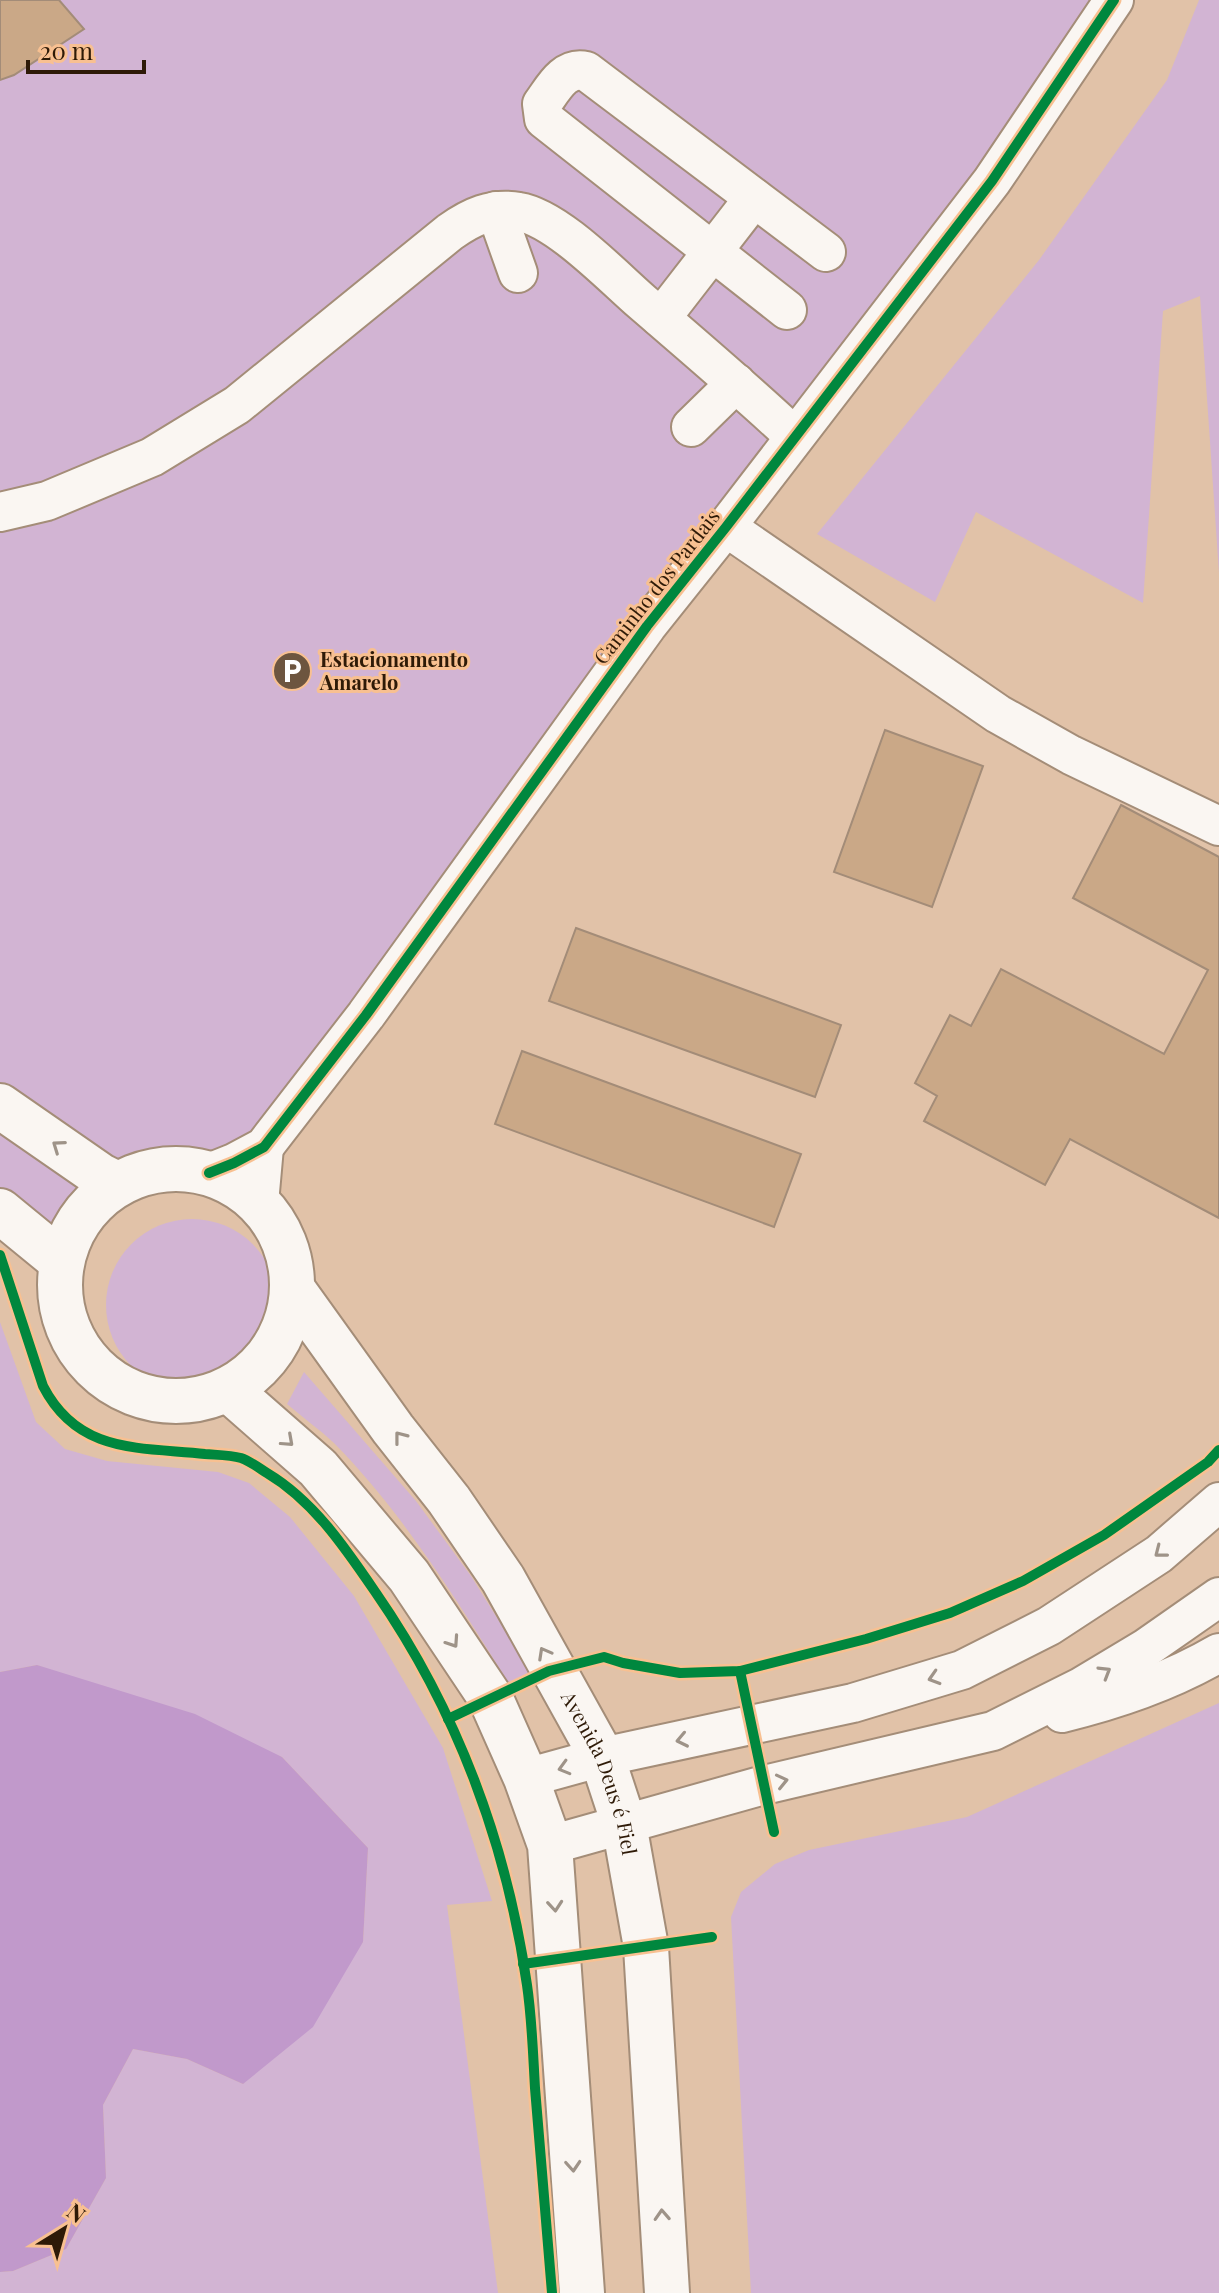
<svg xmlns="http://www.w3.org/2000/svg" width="1219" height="2293" viewBox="0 0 1219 2293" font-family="'Playfair Display',serif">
  <rect width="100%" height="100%" fill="#e1c2a8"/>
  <g fill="#d2b4d3">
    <polygon points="0,0 1114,0 264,1147 192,1169 101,1176 0,1106"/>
    <polygon points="1199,0 1219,0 1219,573 1200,296 1163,311 1143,603 976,512 935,602 817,534 1039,260 1167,80"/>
    <polygon points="0,1127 95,1200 59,1246 0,1193"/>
    <circle cx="192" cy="1305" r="86"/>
    <polygon points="0,1322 36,1422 65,1449 107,1461 218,1472 249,1483 290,1517 354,1596 443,1748 492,1901 447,1905 498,2293 0,2293 0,2272 13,2271 66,2249 106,2178 103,2105 133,2049 187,2059 243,2084 363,1942 368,1848 282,1757 37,1665 0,1672"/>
    <path d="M304,1372L416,1501L471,1576L537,1682H508C456,1599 403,1513 334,1443C319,1429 302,1417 287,1404Z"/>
    <polygon points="1219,1703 1219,2293 751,2293 731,1917 741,1892 775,1864 809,1850 967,1817"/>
  </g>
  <polygon fill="#c199cb" points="37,1665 195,1714 282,1757 368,1848 363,1942 313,2027 243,2084 187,2059 133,2049 103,2105 106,2178 66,2249 13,2271 0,2272 0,1672"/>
  <g fill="#caa887" stroke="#a38c78" stroke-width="2">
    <polygon points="0,0 59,0 84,29 14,75 0,80"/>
    <polygon points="885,730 983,766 932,907 834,872"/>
    <polygon points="1121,805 1219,857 1219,1218 1070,1139 1045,1185 924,1121 937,1096 915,1083 950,1015 971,1026 1001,969 1164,1054 1208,970 1073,898"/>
    <polygon points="576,928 841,1025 815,1097 549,1001"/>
    <polygon points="522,1051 801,1154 774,1227 495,1124"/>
  </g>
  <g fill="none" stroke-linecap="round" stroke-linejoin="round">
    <g stroke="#a48d78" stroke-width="42">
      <g id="minor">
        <polyline points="496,211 518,273"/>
        <path d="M787,310L544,119L542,104C553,89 564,66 586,71L826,252"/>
        <polyline points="661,318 754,198"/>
        <polyline points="691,427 736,383"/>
        <path d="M0,512L47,501L152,457L237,405L450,232C471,217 492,207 519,212C557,218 612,276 642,302C693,346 745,390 794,436"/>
        <polyline points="726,527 998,714 1071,755 1219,826"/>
        <polyline points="209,1173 234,1163 264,1147 366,1015 647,626 726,527 992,181 1114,0"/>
        <polyline points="259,1203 264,1147"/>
        <path d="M1062,1713C1116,1700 1171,1681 1219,1653"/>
        <polyline points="526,1778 602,1757 853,1703 962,1670 1049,1626 1159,1554 1219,1502"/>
        <polyline points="550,1845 764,1785 993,1731 1081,1687 1146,1648 1219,1597"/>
      </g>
    </g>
    <g stroke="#a48d78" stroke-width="48">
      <g id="major">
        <polyline points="0,1106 101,1176 117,1184"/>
        <circle cx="176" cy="1285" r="116"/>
        <polyline points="0,1211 61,1261"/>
        <path id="s1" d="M294,1291L393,1429L449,1500L503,1579L602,1757L624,1824L646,1947L667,2293"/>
        <polyline points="229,1390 318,1468 409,1576 490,1697 526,1778 550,1845 582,2293"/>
      </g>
    </g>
    <use href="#minor" stroke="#faf6f2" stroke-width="38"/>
    <use href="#major" stroke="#faf6f2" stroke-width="44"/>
    <g stroke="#f8c091" stroke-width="15">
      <g id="cycleway">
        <polyline points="209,1173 234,1163 264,1147 366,1015 647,626 726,527 992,181 1114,0"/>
        <path d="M0,1255L43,1386C78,1454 139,1447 205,1454C217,1455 230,1455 241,1458C250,1461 259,1468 267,1473C314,1501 346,1549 376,1593C457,1710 507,1845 527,1985C532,2019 533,2054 535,2088C541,2156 546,2225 552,2293"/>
        <polyline points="740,1671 774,1832"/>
        <polyline points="448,1719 549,1671 604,1657 623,1663 680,1673 740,1671 866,1639 950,1613 1023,1581 1104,1535 1208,1462 1219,1450"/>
        <polyline points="523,1964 712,1937"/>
      </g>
    </g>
    <use href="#cycleway" stroke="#00873e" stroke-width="10"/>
  </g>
  <defs><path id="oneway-chevron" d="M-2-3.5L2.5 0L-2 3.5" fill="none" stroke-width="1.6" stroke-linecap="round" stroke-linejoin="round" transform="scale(2)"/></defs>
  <g stroke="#9e9388">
    <use href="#oneway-chevron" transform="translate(58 1146) rotate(-145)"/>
    <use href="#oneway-chevron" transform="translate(400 1437) rotate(-128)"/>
    <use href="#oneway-chevron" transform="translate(288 1441) rotate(42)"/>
    <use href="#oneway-chevron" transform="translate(1160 1552) rotate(142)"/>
    <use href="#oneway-chevron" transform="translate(453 1642) rotate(56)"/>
    <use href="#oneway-chevron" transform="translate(544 1653) rotate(-119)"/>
    <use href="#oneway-chevron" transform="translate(1105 1672) rotate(-31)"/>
    <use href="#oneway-chevron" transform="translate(934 1678) rotate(163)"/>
    <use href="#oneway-chevron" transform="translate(682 1740) rotate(168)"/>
    <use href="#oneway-chevron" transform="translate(564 1768) rotate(164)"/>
    <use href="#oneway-chevron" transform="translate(782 1781) rotate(-13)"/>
    <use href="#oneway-chevron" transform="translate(555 1906) rotate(85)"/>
    <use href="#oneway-chevron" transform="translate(573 2166) rotate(86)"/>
    <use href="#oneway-chevron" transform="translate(662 2215) rotate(-93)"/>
  </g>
  <defs>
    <g id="parking-disc" transform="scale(2)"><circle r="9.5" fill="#6d553f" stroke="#f8c091"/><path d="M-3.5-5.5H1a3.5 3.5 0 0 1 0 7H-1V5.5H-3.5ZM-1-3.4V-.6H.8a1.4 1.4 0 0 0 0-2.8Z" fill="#fff"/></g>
  </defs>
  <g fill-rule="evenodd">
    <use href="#parking-disc" x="292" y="671"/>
  </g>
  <g text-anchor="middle" stroke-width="6" stroke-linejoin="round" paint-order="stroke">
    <g font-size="20" fill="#2e1a07" stroke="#f8c091">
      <text transform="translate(657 587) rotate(-52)" y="7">Caminho dos Pardais</text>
      <text dy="7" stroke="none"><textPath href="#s1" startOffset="574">Avenida Deus é Fiel</textPath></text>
    </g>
    <g font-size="20" font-weight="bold" fill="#2e1a07" stroke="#f8c091" text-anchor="start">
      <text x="320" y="667">Estacionamento<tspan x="320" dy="23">Amarelo</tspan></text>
    </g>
  </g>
  <g transform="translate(64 2229) rotate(37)" stroke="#f8c091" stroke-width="6" paint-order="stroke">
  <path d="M0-6L14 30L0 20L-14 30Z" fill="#2e1a07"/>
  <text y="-12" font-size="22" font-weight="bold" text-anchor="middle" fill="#2e1a07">N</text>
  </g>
  <path d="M28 60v12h116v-12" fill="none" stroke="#2e1a07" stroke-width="4"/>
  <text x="40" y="60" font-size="24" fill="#2e1a07" stroke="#f8c091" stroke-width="6" paint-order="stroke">20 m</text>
</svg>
